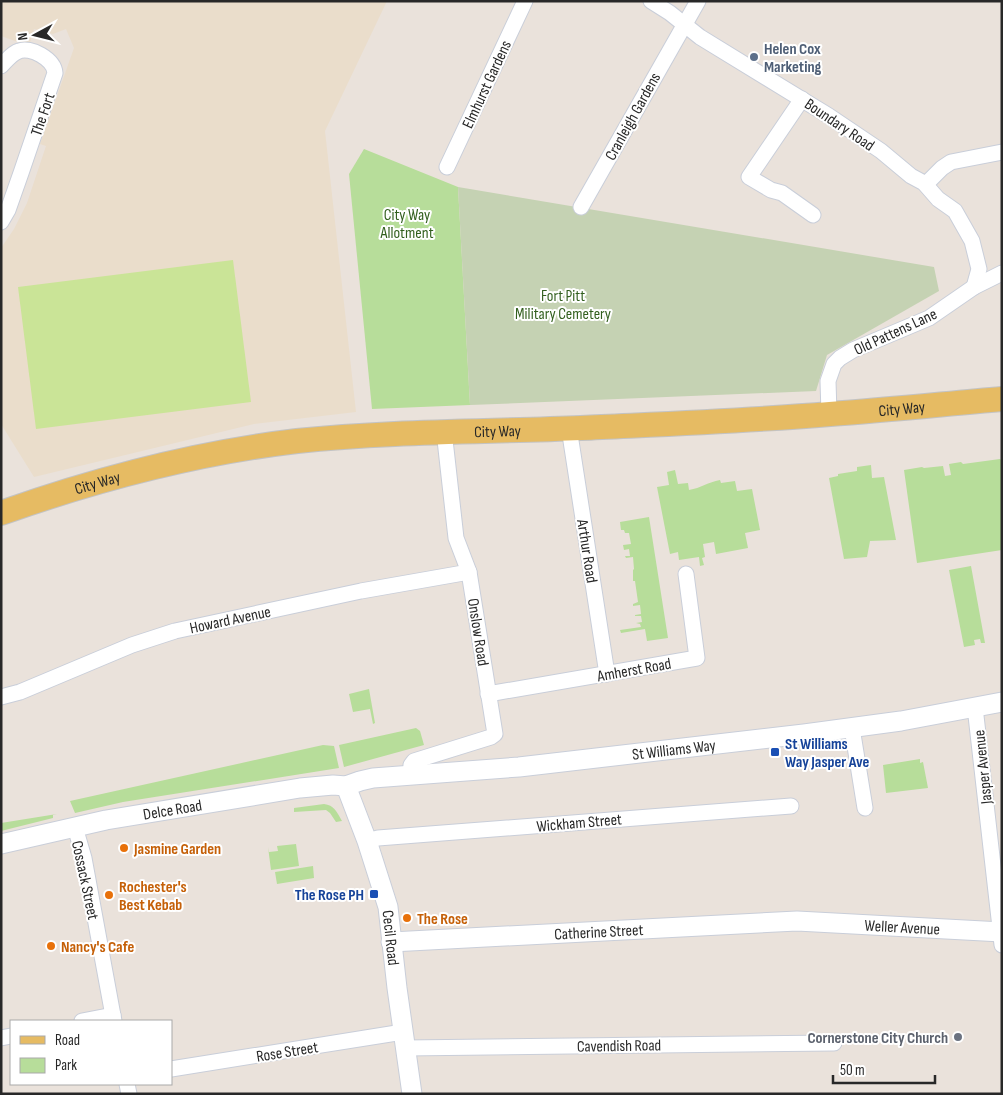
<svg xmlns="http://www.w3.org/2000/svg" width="1003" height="1095" viewBox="0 0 1003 1095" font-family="'Sofia Sans Condensed',sans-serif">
  <rect width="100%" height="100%" fill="#eae2db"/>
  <polygon fill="#eaddcb" points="1,1 387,1 325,131 356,412 254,424 34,477 1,424 1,248 14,229 27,203 46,146 40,144 74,48 66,29 53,34 34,29 29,46 1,36"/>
  <g fill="#b7dd9a">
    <polygon points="364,149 458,187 470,405 372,409 349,174"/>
    <polygon points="1000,459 1002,461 1002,550 917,563 904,470 922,467 924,468 943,466 945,476 951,475 949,464 961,462 963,464"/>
    <polygon points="871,465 872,478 884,477 896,540 870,541 867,557 844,559 829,478 838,476 838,474 857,471 857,467"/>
    <path d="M675,470L678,484L688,483L689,490C701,488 708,482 720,480L721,483L735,481L737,491L752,489L760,530L745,533L748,548L716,554L714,542L703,544L705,557L702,558L704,565L700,566L699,557L679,560L678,552L670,554L657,487L669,485L667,472Z"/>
    <polygon points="649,517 668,638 647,641 645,629 621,633 620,630 641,627 640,624 636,623 642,622 641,616 635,616 635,615 641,614 640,605 633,606 633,604 638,602 635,581 633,581 633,570 634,569 633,557 626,558 625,556 630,556 629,549 624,550 623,545 631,544 629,533 625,533 624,530 621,530 620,522"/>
    <polygon points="971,566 985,643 981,643 980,639 974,640 975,645 964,647 949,570"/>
    <polygon points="369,689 375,723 373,724 370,709 353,712 349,694"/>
    <polygon points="416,728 420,731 424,745 344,767 339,745"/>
    <polygon points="323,745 334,746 339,768 123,802 75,813 70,801"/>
    <polygon points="920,759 920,763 923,762 928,788 886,793 883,765"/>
    <path d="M324,804C334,805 337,812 342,821L336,822L330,813L326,810L294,812V808Z"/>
    <polygon points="57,814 53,815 53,818 1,831 1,823"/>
    <polygon points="296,844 299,866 271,870 268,847 269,852 278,851 277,846"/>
    <polygon points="313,866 314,878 277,884 275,872"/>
  </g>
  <polygon fill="#c5d2b3" points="458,187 934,267 939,291 827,355 816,391 470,405"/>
  <polygon fill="#cae497" points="233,260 251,402 36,429 18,287"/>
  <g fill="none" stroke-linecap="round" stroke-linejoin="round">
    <g stroke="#c9ced9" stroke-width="17">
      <g id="minor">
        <polyline points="651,1 670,13 700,37 829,116 881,151 911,176 924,183 938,199 955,211 972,241 979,269 974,287"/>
        <path d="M1,66C6,61 12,53 19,51C30,46 54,59 55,73L21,173L8,210L1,222"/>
        <polyline points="802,99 749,177 771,190 782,193 813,215"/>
        <polyline points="447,167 525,1"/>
        <polyline points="926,184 942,168 951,162 1002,152"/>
        <polyline points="581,207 698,1"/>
        <polyline points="829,414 828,381 834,364 840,358 853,350 929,318 974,287 1002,273"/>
        <polyline points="569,428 607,674"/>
        <polyline points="488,694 697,658 686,574"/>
        <polyline points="1,697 20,692 132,645 175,631 361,591 469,572"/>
        <polyline points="975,707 1002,945"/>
        <polyline points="852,728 865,808"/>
        <polyline points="410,776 411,765 414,761 491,737 495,734 469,572 456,538 444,431"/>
        <polyline points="75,827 84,858 114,1021"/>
        <polyline points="367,841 378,838 791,806"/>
        <polyline points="82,1021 113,1015"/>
        <polyline points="1,1038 11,1036"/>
        <polyline points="405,1048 834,1043"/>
        <polyline points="171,1069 403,1032"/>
        <polyline points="127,1084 129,1094"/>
      </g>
    </g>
    <g stroke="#c9ced9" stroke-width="21">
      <g id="tertiary">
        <path id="s1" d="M346,786L367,841L388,907L397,988L412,1094"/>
        <path id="s2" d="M1,844L106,820L300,788L333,785L346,786L360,781L373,778L519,767L804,734L901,721L1002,702"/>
        <path id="s3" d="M391,942L797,921L1002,932"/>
      </g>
    </g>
    <g stroke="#c3c3c3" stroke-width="26">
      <g id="primary">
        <path id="s4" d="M1,513C97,479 196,453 297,441C392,431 486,432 581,428C664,424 747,421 830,414C887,410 944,404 1002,399"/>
      </g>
    </g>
    <use href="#minor" stroke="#fff" stroke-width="15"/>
    <use href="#tertiary" stroke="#fff" stroke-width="19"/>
    <use href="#primary" stroke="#e6bb63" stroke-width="24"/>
  </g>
  <circle fill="#5c6f8a" stroke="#fff" stroke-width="2" cx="754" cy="57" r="5"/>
  <g fill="#1a4fb4" stroke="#fff" stroke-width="2">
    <rect x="770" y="747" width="10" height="10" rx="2.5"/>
    <rect x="369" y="889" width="10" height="10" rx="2.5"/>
  </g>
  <g fill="#e8710a" stroke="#fff" stroke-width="2">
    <circle cx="124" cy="848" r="5"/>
    <circle cx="109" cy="895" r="5"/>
    <circle cx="407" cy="918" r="5"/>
    <circle cx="51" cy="946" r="5"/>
  </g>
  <circle fill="#6b7280" stroke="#fff" stroke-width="2" cx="958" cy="1037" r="5"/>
  <g text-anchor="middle" stroke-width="4" stroke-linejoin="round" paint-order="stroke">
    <g font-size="16" font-weight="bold" fill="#4e5e75" stroke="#fff" text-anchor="start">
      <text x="764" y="54">Helen Cox<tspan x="764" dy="18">Marketing</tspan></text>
    </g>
    <g font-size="16" fill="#282828" stroke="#fff">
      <text transform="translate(486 84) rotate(-65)" y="6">Elmhurst Gardens</text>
      <text transform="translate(42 114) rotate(-71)" y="6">The Fort</text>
      <text transform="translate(632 116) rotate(-61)" y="6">Cranleigh Gardens</text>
      <text transform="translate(840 124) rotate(34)" y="6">Boundary Road</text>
      <text transform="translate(895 331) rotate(-25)" y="6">Old Pattens Lane</text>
      <text dy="6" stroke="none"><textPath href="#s4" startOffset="911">City Way</textPath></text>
      <text dy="6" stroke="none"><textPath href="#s4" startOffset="506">City Way</textPath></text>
      <text dy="6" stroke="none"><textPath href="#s4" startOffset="101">City Way</textPath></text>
      <text transform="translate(588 551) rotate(81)" y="6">Arthur Road</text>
      <text transform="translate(230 619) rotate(-12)" y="6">Howard Avenue</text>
      <text transform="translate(479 632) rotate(81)" y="6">Onslow Road</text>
      <text transform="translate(634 669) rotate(-10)" y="6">Amherst Road</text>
      <text dy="6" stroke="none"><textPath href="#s2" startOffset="681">St Williams Way</textPath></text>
      <text transform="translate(982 767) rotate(-96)" y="6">Jasper Avenue</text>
      <text dy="6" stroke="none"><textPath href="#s2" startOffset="175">Delce Road</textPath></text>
      <text transform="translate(579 822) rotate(-5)" y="6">Wickham Street</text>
      <text transform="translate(86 880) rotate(78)" y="6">Cossack Street</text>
      <text dy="6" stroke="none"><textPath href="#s3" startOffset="512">Weller Avenue</textPath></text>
      <text dy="6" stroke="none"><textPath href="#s3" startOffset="208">Catherine Street</textPath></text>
      <text dy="6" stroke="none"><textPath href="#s1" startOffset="159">Cecil Road</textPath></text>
      <text transform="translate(619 1045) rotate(-1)" y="6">Cavendish Road</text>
      <text transform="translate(287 1051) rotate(-9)" y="6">Rose Street</text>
    </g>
    <g font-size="16" fill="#325f1e" stroke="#fff">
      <text x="407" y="220">City Way<tspan x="407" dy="18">Allotment</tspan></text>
      <text x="563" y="301">Fort Pitt<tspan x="563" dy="18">Military Cemetery</tspan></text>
    </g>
    <g font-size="16" font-weight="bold" fill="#164399" stroke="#fff" text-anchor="start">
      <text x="785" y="749">St Williams<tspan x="785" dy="18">Way Jasper Ave</tspan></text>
      <text x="364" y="900" text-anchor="end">The Rose PH</text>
    </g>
    <g font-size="16" font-weight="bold" fill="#c56008" stroke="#fff" text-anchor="start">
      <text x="134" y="854">Jasmine Garden</text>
      <text x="119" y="892">Rochester's<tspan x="119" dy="18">Best Kebab</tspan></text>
      <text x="417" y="924">The Rose</text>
      <text x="61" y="952">Nancy's Cafe</text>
    </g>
    <g font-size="16" font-weight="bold" fill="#5b616d" stroke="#fff" text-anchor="end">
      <text x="948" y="1043">Cornerstone City Church</text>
    </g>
  </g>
  <rect width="1003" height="1095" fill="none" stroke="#282828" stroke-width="5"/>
  <rect x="10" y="1020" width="162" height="65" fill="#ffffff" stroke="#a9a9a9"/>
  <rect x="20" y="1036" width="25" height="8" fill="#e6bb63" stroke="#a9a9a9"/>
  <text x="55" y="1045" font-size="15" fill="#282828">Road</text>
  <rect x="20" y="1058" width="25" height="15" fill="#b7dd9a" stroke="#a9a9a9"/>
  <text x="55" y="1070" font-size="15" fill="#282828">Park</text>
  <g transform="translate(35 35) rotate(263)" stroke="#ffffff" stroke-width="4" paint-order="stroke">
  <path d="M0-4L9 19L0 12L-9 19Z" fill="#282828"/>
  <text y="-8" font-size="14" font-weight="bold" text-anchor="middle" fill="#282828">N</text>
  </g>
  <path d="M833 1075v8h102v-8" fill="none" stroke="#282828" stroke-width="2.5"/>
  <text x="840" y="1075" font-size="15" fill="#282828" stroke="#ffffff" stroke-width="4" paint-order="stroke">50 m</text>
</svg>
